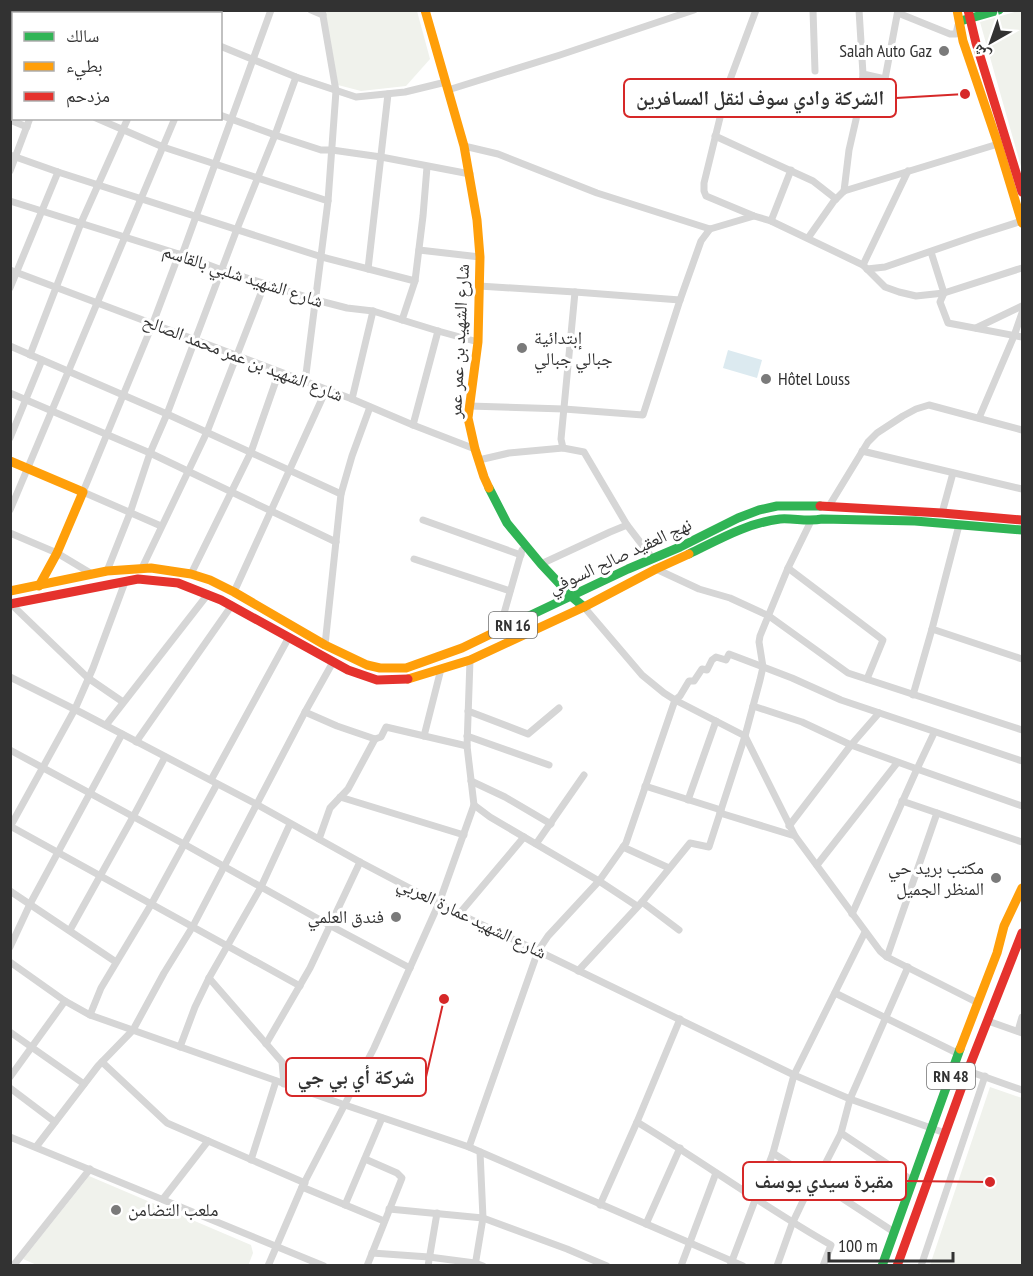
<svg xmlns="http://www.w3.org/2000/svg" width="1033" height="1276" viewBox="0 0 1033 1276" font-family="'PT Sans Narrow','Noto Naskh Arabic',sans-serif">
  <rect width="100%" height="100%" fill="#fff"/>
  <g fill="#f0f2ec">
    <polygon points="325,11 417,11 430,59 406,86 361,91 338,85"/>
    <polygon points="1018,11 1022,11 1022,170 980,22"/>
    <polygon points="990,1087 1022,1098 1022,1265 930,1265"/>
    <polygon points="89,1176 251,1245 253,1253 248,1266 39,1266 23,1259"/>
  </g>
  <polygon fill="#dceaf0" points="728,350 762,360 757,378 723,368"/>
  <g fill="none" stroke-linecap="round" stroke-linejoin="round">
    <g stroke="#d6d6d6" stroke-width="7">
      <polyline points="48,10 55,14"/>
      <polyline points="137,10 142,14"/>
      <polyline points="311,10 323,15"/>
      <polyline points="756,10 728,85 704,183 704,191 706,196 754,216 771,221 863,265 885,287 899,292 916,296 944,293 1022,268"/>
      <polyline points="813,10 815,71"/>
      <polyline points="859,10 863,74 885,79 898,10"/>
      <polyline points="898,13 950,34 956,34 958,25"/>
      <polyline points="33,14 35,10"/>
      <polyline points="123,14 124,10"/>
      <polyline points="163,14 165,10"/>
      <polyline points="220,46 296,77 356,97 405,92 446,82"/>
      <polyline points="10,69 14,61"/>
      <polyline points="10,84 14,85"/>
      <polyline points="448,90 560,55 694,10"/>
      <polyline points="220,115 275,135 321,150 332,150 381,157 470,174"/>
      <polyline points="96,118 163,147 328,201"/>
      <polyline points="10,120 27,127"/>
      <polyline points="715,136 813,181 836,199"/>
      <polyline points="464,146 498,154 597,193 710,229 754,216"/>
      <polyline points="10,155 58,172 322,257 415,281"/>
      <polyline points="10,171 30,118"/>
      <polyline points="844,191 849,150 860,102 863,74"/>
      <polyline points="10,201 182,255 222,270 316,300 347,308 373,311 438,331 478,342"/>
      <polyline points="771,221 791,170"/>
      <polyline points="808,238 834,201 844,191 998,144"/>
      <polyline points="419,250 480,257"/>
      <polyline points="931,252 944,293 940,302 948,323 1022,337"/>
      <polyline points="182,255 271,10"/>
      <polyline points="863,265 908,171"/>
      <polyline points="368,269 388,94"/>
      <polyline points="867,269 885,267 975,236 1022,221"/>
      <polyline points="10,270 352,399 413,425 475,449"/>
      <polyline points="479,286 575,292 680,300"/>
      <polyline points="10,288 58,172"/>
      <polyline points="575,292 561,439 563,448 584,452 627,525"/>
      <polyline points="402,320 415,281 423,216 427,167"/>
      <polyline points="976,328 1022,306"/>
      <polyline points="10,346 167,414 341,494"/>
      <polyline points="30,355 81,223 128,118"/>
      <polyline points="305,382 328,201 336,91 322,10"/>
      <polyline points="10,393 150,453 336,542"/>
      <polyline points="352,399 373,311"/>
      <polyline points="469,406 564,409 643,415 680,300 701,241 710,229"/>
      <polyline points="979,418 1014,336 1022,313"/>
      <polyline points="413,425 438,331"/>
      <polyline points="10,438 42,360"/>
      <polyline points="862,451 1022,489"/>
      <polyline points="479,460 509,453 563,448"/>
      <polyline points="829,506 868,442 877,433 903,416 916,409 929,405 1022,430"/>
      <polyline points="10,510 175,118"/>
      <polyline points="942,513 953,473"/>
      <polyline points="423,520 521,555"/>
      <polyline points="959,525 932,629 1022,659"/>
      <polyline points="161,526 83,492 153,323 179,254"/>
      <polyline points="10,533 57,553 92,574"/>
      <polyline points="414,559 510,591"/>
      <polyline points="541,564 610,532 627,525 653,559"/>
      <polyline points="142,568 207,432 265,283"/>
      <polyline points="788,568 883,640 867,679"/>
      <polyline points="656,569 699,589 730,598 769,616 848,673 1022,730"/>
      <polyline points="107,571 130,513 150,453 167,414 237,229 275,135 296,77"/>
      <polyline points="191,574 251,452 279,372"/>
      <polyline points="234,592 326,390"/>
      <polyline points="11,604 88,678 123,702"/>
      <polyline points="584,607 642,675 664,693 675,700 745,736 795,836 880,951 887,957 978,1003"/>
      <polyline points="499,631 522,550"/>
      <polyline points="325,645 341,494 352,456 370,407"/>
      <polyline points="10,677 82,713 256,804 360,862 459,914 538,951 794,1075 850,1099 945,1133"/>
      <polyline points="913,695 932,629"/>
      <polyline points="753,706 802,722 851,745 879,713"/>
      <polyline points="468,711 528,734 559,708"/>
      <polyline points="305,712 337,726 375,739 381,737 386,727 467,746"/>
      <polyline points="106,725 208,594"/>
      <polyline points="424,736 441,669"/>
      <polyline points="467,736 549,765"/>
      <polyline points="136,742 232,605"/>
      <polyline points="10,750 184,844 331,926 410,968"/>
      <polyline points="211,780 289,637"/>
      <polyline points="471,781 505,797 551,824"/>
      <polyline points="645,786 721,810"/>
      <polyline points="340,797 464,835"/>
      <polyline points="688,800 716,721"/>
      <polyline points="902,801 1022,842"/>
      <polyline points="474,805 490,817 599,881 637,906"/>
      <polyline points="720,813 795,836"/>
      <polyline points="10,826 300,986"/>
      <polyline points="789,826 851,745 917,769 934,733"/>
      <polyline points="10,827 75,709 93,668 125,582"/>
      <polyline points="319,839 330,808 348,789 375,739"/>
      <polyline points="536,844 584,775"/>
      <polyline points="623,847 669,868"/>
      <polyline points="817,865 897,763"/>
      <polyline points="10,891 116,962"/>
      <polyline points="642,902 679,930"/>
      <polyline points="459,914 524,837"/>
      <polyline points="852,914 917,769 1022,806"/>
      <polyline points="70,930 133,817 165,757"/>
      <polyline points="10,947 30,904 122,734"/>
      <polyline points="887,957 937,813"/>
      <polyline points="10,962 65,1001 90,1015 101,988 152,903 217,784"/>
      <polyline points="578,971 642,902 690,843 709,847 745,736 760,680 763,667 759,642 760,636 788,568 811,521"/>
      <polyline points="209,978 282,1062 284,1084"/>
      <polyline points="835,993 959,1054"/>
      <polyline points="90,1015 345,1105 469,1147 743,1266"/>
      <polyline points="988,1021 1022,1033"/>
      <polyline points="1018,1031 1022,1017"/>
      <polyline points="10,1032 84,1084"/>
      <polyline points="266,1044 310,968 360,862"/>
      <polyline points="180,1047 195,1007 209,978 261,887 290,824"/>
      <polyline points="102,1062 167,1123 305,1183"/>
      <polyline points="954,1066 1022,1090"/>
      <polyline points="10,1077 65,1001"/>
      <polyline points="10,1088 55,1122"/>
      <path d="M637,1122C703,1162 764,1207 831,1245L823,1266"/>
      <polyline points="841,1133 913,1181"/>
      <polyline points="10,1137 324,1266"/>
      <polyline points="36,1147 98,1066 133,1030 164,973 193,926 305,712 333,662"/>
      <polyline points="469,1147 538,951 548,936 599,881 626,843 675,700 680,696 689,681 694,681 702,669 707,670 712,660 716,657 726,660 729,654 792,678 841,700 1022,761"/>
      <polyline points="773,1153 894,1232"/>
      <polyline points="365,1159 397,1173 402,1178 367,1266"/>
      <polyline points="251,1160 276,1081"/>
      <polyline points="302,1187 384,1221"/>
      <polyline points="163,1199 208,1141"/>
      <polyline points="345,1205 382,1118"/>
      <polyline points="600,1205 637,1122 680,1019"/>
      <polyline points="389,1209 483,1218 567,1249 607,1266"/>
      <polyline points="646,1224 680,1148"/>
      <polyline points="372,1253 429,1257 475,1263 483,1266"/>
      <polyline points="13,1266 90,1169"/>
      <polyline points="268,1266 302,1187 374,1048 439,903 474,805 467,746 470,660"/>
      <polyline points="428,1266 437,1213"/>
      <polyline points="475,1266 483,1218 480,1152"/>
      <polyline points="681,1266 716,1173"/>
      <polyline points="730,1266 773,1153 794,1075 865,932"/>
      <polyline points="777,1266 792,1224 813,1180 820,1174 841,1133 850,1099 908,967"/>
      <polyline points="921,1266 985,1076"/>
    </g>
    <g stroke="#30b455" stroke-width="9">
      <polyline points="964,20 999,10"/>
      <polyline points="489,488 507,523 541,564 571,596 584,607"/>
      <path d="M689,554C718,540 747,523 780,519C794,518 808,522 822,519L915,521L1022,530"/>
      <polyline points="493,633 628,569 680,547 738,518 759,510 777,506 820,506"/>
      <polyline points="882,1266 960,1049"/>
    </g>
    <g stroke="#ff9f0a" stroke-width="9">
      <polyline points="425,10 464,146 477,220 480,257 478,342 468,418 475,449 484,477 489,488"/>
      <polyline points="957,10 963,41 998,144 1022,223"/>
      <polyline points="10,461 83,492 57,553 39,586"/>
      <polyline points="10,591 107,571 151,568 191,574 210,580 234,592 325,645 367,665 380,668 406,668 462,648 493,633"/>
      <polyline points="408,679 470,660 584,607 656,569 689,554"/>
      <polyline points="960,1049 997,953 1004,926 1022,888"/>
    </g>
    <g stroke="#e5322d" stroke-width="9">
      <polyline points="968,10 976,43 1022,192"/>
      <polyline points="820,506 942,513 1022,520"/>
      <polyline points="10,604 138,579 178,583 221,600 348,670 377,680 408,679"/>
      <polyline points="897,1266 968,1070 1022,933"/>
    </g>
  </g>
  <g fill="#7a7a7a" stroke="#fff" stroke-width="2">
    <circle cx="944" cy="51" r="6"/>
    <circle cx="522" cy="348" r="6"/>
    <circle cx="766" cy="379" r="6"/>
    <circle cx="996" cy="878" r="6"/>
    <circle cx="396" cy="917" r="6"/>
    <circle cx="116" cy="1210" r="6"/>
  </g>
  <g text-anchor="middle" stroke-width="6" stroke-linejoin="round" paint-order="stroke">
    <g fill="#fff" stroke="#707070" stroke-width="1.5">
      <rect x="489" y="612" width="48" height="26" rx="4.5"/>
      <rect x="927" y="1063" width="48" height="26" rx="4.5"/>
    </g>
    <g font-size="16" font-weight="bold" fill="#323232">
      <text x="513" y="631">RN 16</text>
      <text x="951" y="1082">RN 48</text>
    </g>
    <g font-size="18" fill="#323232" stroke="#fff" text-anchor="end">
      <text x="932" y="57">Salah Auto Gaz</text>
      <text x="534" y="344" text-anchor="start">إبتدائية<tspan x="534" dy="21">جبالي جبالي</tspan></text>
      <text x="778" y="385" text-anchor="start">Hôtel Louss</text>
      <text x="984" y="874">مكتب بريد حي<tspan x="984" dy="21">المنظر الجميل</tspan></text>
      <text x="384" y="923">فندق العلمي</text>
      <text x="128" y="1216" text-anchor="start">ملعب التضامن</text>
    </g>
    <g font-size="18" fill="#323232" stroke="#fff">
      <text transform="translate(243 276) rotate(18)" y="6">شارع الشهيد شلبي بالقاسم</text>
      <text transform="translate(459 341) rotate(-87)" y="6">شارع الشهيد بن عمر عمر</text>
      <text transform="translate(243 358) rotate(21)" y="6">شارع الشهيد بن عمر محمد الصالح</text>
      <text transform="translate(620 556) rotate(-25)" y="6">نهج العقيد صالح السوفي</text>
      <text transform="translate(472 918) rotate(26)" y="6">شارع الشهيد عمارة العربي</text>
    </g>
  </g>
  <path fill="none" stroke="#d62828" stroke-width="2" d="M965 94L896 98M444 999L426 1077M990 1182L906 1181"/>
  <g fill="#d62828" stroke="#fff" stroke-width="2">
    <circle cx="965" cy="94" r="6"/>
    <circle cx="444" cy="999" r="6"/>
    <circle cx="990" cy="1182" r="6"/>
  </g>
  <g fill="#fff" stroke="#d62828" stroke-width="2">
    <rect x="624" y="79" width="272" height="38" rx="6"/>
    <rect x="286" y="1058" width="140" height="38" rx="6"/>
    <rect x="743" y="1162" width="163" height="38" rx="6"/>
  </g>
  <g font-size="20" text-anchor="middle" font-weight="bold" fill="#323232">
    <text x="760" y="105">الشركة وادي سوف لنقل المسافرين</text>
    <text x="356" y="1084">شركة أي بي جي</text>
    <text x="824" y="1188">مقبرة سيدي يوسف</text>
  </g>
  <rect width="1033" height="1276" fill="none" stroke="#323232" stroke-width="24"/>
  <rect x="12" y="12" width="210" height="108" fill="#ffffff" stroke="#adadad" stroke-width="1.5"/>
  <rect x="24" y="32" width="30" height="9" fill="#30b455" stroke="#adadad" stroke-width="1.5"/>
  <text x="66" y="42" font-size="18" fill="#323232">سالك</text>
  <rect x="24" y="62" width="30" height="9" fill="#ff9f0a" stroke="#adadad" stroke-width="1.5"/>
  <text x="66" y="72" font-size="18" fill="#323232">بطيء</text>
  <rect x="24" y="92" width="30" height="9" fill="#e5322d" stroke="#adadad" stroke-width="1.5"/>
  <text x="66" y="102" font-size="18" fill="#323232">مزدحم</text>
  <g transform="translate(991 42) rotate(220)" stroke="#ffffff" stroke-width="4.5" paint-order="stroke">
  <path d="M0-4.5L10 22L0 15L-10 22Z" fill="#323232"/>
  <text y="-9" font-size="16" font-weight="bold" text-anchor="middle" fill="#323232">ش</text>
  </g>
  <path d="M829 1252v9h124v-9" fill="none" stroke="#323232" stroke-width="3"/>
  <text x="838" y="1252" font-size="18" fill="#323232" stroke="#ffffff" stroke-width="4.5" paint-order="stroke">100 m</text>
</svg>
